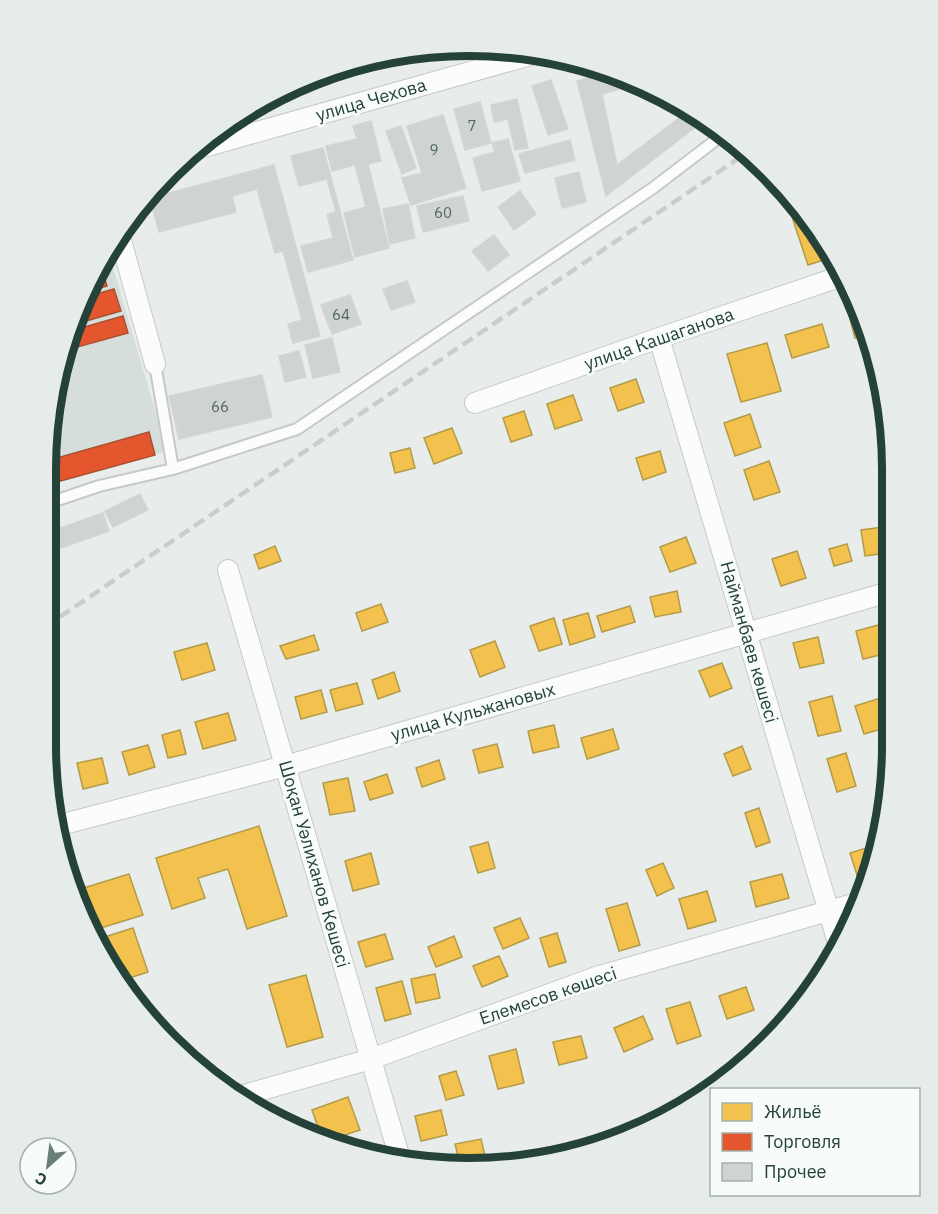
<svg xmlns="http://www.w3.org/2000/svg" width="938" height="1214" viewBox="0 0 938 1214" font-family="'IBM Plex Sans',sans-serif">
  <rect width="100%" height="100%" fill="#e8edeb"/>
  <polygon fill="#d6dedb" points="108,250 167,451 46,486 46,442 60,359 89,281"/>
  <g fill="#f2c14e" stroke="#b49b48" stroke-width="1.5">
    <polygon points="802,210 822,234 830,258 808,265 791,214"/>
    <polygon points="857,306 871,334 855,338 847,308"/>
    <polygon points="822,324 829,347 792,358 785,335"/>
    <polygon points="767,343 781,391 741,402 727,354"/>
    <polygon points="636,379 644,402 618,411 610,388"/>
    <polygon points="573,395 582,420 555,429 547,404"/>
    <polygon points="524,411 532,435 511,442 503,418"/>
    <polygon points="750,414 761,447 735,456 724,423"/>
    <polygon points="452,428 462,453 434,464 424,438"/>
    <polygon points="410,448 415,468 395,473 390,453"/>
    <polygon points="660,451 666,472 643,480 636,458"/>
    <polygon points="769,461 780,492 754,500 744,470"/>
    <polygon points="883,527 887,553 865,556 861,530"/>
    <polygon points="686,537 696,563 670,572 660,547"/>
    <polygon points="847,544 852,561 834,566 829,549"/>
    <polygon points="275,546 281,561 259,569 254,555"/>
    <polygon points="797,551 806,578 781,586 772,559"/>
    <polygon points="677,591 681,612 655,617 650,597"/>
    <polygon points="381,604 388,622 362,631 356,613"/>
    <polygon points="630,606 635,622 602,632 597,616"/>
    <polygon points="588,613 595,637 570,645 563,620"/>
    <polygon points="554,618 562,644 539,651 530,626"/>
    <polygon points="889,622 889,653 863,659 856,631"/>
    <polygon points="314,635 319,650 286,659 280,646"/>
    <polygon points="818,637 824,663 800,668 793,643"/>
    <polygon points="495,641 505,667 480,677 470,650"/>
    <polygon points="207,643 215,670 182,680 174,652"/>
    <polygon points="722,663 732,688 710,697 699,671"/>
    <polygon points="394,672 400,691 378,699 372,680"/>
    <polygon points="357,683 363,704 336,711 330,690"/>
    <polygon points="321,690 327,712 301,719 295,697"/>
    <polygon points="832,696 841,731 818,736 809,702"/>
    <polygon points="887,696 889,705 889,727 864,734 855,706"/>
    <polygon points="228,713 236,740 203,749 195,722"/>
    <polygon points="554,725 559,747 533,753 528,731"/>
    <polygon points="613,729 619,749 587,759 581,738"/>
    <polygon points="180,730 186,754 168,758 162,735"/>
    <polygon points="497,744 503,767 479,773 473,750"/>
    <polygon points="148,745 155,767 129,775 122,752"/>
    <polygon points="742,746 751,769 733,776 724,754"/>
    <polygon points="846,753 856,786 837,792 827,759"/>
    <polygon points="102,758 108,783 83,789 77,763"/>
    <polygon points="439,760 445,779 422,787 416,768"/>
    <polygon points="387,774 393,793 370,800 364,782"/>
    <polygon points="348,778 355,811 330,815 323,783"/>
    <polygon points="759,808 770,842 756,847 745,813"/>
    <polygon points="259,826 287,916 247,929 228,869 198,878 205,898 172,909 156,858"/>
    <polygon points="488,842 495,868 478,873 470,847"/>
    <polygon points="879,844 872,874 858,878 850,853"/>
    <polygon points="371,853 379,884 353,891 345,861"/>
    <polygon points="663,863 674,888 657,896 646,870"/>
    <polygon points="129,874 143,915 91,931 74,891"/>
    <polygon points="782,874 789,898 756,907 750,882"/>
    <polygon points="707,891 716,921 688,929 679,899"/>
    <polygon points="627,903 640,945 619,951 606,909"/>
    <polygon points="520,918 529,938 503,949 494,928"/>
    <polygon points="133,928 148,972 120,981 102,957 95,940"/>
    <polygon points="557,933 566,962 549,967 540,938"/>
    <polygon points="385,934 393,959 366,967 358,942"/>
    <polygon points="454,936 462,957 436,967 428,947"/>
    <polygon points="499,956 508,976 482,987 473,966"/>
    <polygon points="435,974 440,998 416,1003 411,979"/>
    <polygon points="306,975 323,1037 287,1047 269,985"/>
    <polygon points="402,981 411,1014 385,1021 376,988"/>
    <polygon points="746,987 754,1010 727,1019 719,996"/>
    <polygon points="690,1002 701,1036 677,1044 666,1009"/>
    <polygon points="643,1016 653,1039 624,1052 614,1028"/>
    <polygon points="176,1036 180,1053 165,1039"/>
    <polygon points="581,1036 587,1058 559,1065 553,1042"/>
    <polygon points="516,1049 524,1083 498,1089 489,1056"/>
    <polygon points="456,1071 464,1095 446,1100 439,1076"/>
    <polygon points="348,1097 360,1130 327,1141 322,1139 312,1110"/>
    <polygon points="441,1110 447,1135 421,1141 415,1116"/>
    <polygon points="481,1139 487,1164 476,1166 460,1164 455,1144"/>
  </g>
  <g fill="#e4572e" stroke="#aa5132" stroke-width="1.5">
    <polygon points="100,263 107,286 84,293 89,281"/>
    <polygon points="114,289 121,311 72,325 82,298"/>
    <polygon points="123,316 128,333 63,351 70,331"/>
    <polygon points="149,432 155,455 46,485 46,461"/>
  </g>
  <g fill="#cfd4d2" stroke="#d1d6d4" stroke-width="1.5">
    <polygon points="427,49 371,67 368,59 387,53"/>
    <polygon points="339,67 340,70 299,83 307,77"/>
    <polygon points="612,71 642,83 602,94 617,165 691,109 707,118 606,196 577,81"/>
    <polygon points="551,80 568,129 548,135 532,86"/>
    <polygon points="517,99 528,148 515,150 508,119 494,122 491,105"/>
    <polygon points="480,102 491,143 465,150 454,109"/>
    <polygon points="443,115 466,188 411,205 402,178 422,173 407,126"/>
    <polygon points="371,121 381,161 368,164 389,248 355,257 344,213 366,207 355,165 332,171 326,146 357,139 353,126"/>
    <polygon points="401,126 416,168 402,174 386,131"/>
    <polygon points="508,139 520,181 482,191 473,158 495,152 492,143"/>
    <polygon points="570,140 575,160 525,173 519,154"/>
    <polygon points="323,148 353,260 308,272 301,246 333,238 327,214 336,212 327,179 299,186 291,156"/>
    <polygon points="274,165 320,336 293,343 288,324 302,320 283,251 275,253 257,189 232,196 236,212 159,232 150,198"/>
    <polygon points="579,172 586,202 562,208 555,178"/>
    <polygon points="520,191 536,214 514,230 498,207"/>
    <polygon points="463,196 469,221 423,232 417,206"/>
    <polygon points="408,204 415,238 390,244 383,209"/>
    <polygon points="494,235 509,255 488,271 472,251"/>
    <polygon points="407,281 415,302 391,310 383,289"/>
    <polygon points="350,295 361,324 332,334 321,305"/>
    <polygon points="332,338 340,372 313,378 305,345"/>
    <polygon points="299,351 306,377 285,382 279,356"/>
    <polygon points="262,375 272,417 179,439 169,396"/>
    <polygon points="140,494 148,510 113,527 105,511"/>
    <polygon points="103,513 109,531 61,548 55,530"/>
  </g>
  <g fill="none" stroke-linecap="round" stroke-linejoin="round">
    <g stroke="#c5cac8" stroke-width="14">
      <g id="service">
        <polyline points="173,469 297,429 653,188 725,133"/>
        <polyline points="46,504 99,486 173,469 155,364"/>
      </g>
    </g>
    <g stroke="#c5cac8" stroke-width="22">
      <g id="minor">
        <polyline points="200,148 541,52"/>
        <polyline points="119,233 155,364"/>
        <polyline points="659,338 839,946"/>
        <polyline points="475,403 659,338 842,276"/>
        <polyline points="228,570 400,1159"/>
        <polyline points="56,826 285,766 889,592"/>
        <polyline points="237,1097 371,1059 599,976 860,902"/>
      </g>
    </g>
    <use href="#service" stroke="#fcfcfc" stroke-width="10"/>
    <use href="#minor" stroke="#fcfcfc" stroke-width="20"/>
    <polyline stroke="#c9cdcc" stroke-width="4.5" stroke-dasharray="12 6" stroke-linecap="butt" points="45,627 748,152"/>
  </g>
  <g text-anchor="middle" stroke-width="6" stroke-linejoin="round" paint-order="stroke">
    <g font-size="15" fill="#506761">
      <text x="472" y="131">7</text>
      <text x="434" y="155">9</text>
      <text x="443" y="218">60</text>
      <text x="341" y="320">64</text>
      <text x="220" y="412">66</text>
    </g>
    <g font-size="18" fill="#24423a" stroke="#f7fbf9">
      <text transform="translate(371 100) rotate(-16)" y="6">улица Чехова</text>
      <text transform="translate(659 339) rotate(-19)" y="6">улица Кашаганова</text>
      <text transform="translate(749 642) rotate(74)" y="6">Найманбаев көшесі</text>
      <text transform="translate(473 712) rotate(-16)" y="6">улица Кульжановых</text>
      <text transform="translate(314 864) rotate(74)" y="6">Шоқан Уәлиханов Көшесі</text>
      <text transform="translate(548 996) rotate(-19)" y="6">Елемесов көшесі</text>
    </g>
  </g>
  <path d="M0 0H938V1214H0ZM469 56H469A413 413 0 0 1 882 469V745A413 413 0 0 1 469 1158H469A413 413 0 0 1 56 745V469A413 413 0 0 1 469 56Z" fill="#e6ecea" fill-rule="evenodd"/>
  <path fill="none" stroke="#24423a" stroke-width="8" d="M469 56H469A413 413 0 0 1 882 469V745A413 413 0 0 1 469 1158H469A413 413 0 0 1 56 745V469A413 413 0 0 1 469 56Z"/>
  <rect x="710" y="1088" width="210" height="108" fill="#f7fbf9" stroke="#a3b1ad" stroke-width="1.5"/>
  <rect x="722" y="1103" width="30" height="18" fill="#f2c14e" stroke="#a3b1ad" stroke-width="1.5"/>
  <text x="764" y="1118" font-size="18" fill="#24423a">Жильё</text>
  <rect x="722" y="1133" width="30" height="18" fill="#e4572e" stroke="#a3b1ad" stroke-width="1.5"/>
  <text x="764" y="1148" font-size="18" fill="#24423a">Торговля</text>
  <rect x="722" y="1163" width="30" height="18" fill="#cfd4d2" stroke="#a3b1ad" stroke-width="1.5"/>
  <text x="764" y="1178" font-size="18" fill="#24423a">Прочее</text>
  <g transform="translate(48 1166) rotate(208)"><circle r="28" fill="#f7fbf9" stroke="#a3b1ad" stroke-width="1.5"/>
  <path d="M0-4.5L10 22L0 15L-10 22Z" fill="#697e78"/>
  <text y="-9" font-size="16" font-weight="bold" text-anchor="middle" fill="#24423a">С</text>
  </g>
</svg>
